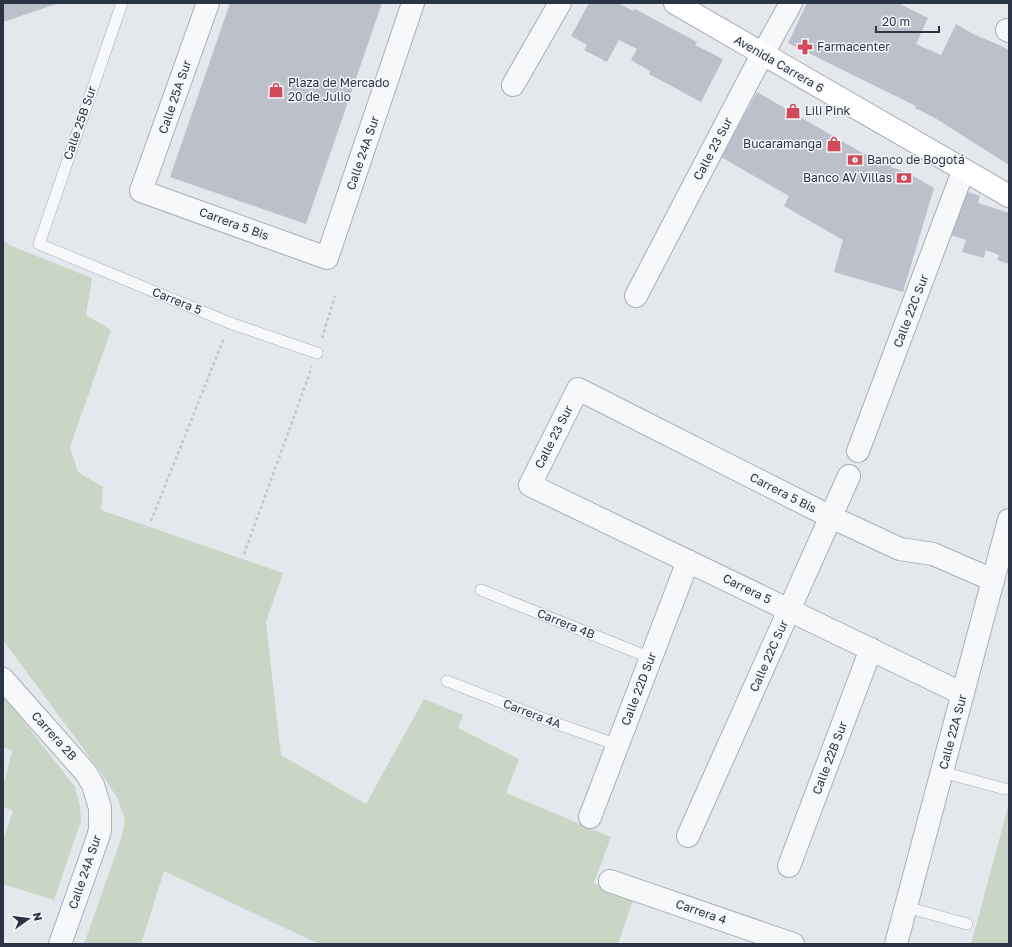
<svg xmlns="http://www.w3.org/2000/svg" width="1012" height="947" viewBox="0 0 1012 947" font-family="'Golos Text',sans-serif">
  <rect width="100%" height="100%" fill="#e4e7ec"/>
  <g fill="#c9d6c5">
    <polygon points="3,240 9,245 92,278 86,315 111,330 70,447 78,472 103,487 101,510 283,573 266,622 281,755 366,804 424,699 463,715 458,728 519,759 506,793 611,837 594,883 633,900 618,944 319,944 164,871 141,944 84,944 121,839 125,820 118,799 102,774 3,640"/>
    <polygon points="3,695 75,787 80,806 81,821 54,900 3,884 3,840 13,811 3,807 3,788 12,751 3,747"/>
    <polygon points="1009,803 1009,944 971,944 976,926"/>
  </g>
  <g fill="#bbc0ca">
    <polygon points="3,3 59,3 3,22"/>
    <polygon points="230,3 382,3 306,224 170,177"/>
    <polygon points="589,3 618,3 633,11 635,9 697,42 695,45 723,59 701,102 649,74 650,71 631,60 637,49 619,40 607,62 584,50 587,45 571,36"/>
    <polygon points="807,3 898,3 928,18 916,44 941,55 956,24 975,35 997,44 1009,50 1009,165 935,118 915,108 916,106 788,43"/>
    <polygon points="757,92 866,155 891,165 891,167 910,174 934,188 903,292 834,272 843,240 784,206 789,196 721,157"/>
    <polygon points="962,190 980,196 978,203 1009,213 1009,264 997,260 999,255 986,250 984,258 962,252 966,240 948,234"/>
  </g>
  <g fill="none" stroke-linecap="round" stroke-linejoin="round">
    <g stroke="#a9aeb7" stroke-width="12">
      <g id="service">
        <polyline points="122,3 39,244 230,323 317,353"/>
        <polyline points="481,590 651,658"/>
        <polyline points="447,681 552,722 618,745"/>
        <polyline points="942,772 1005,789"/>
        <polyline points="906,907 967,924"/>
      </g>
    </g>
    <g stroke="#a9aeb7" stroke-width="24">
      <g id="minor">
        <polyline points="208,3 141,191 327,258 413,3"/>
        <polyline points="1007,30 1009,31"/>
        <polyline points="513,85 560,3"/>
        <polyline points="636,296 754,70 791,3"/>
        <polyline points="858,451 959,182 965,171"/>
        <polyline points="3,679 86,773 93,785 100,808 100,830 97,840 60,944"/>
        <polyline points="963,694 530,485 578,389 831,517 900,549 933,554 993,580"/>
        <polyline points="590,817 688,561"/>
        <polyline points="688,836 849,476"/>
        <polyline points="789,866 871,649"/>
        <polyline points="610,881 793,944"/>
        <polyline points="896,944 1009,520"/>
      </g>
    </g>
    <g stroke="#a9aeb7" stroke-width="24">
      <polyline id="secondary" points="675,3 1009,196"/>
    </g>
    <g stroke="#c2c5cb" stroke-width="2.5" stroke-dasharray="3 3" stroke-linecap="butt">
      <polyline points="322,338 335,296"/>
      <polyline points="151,521 224,338"/>
      <polyline points="244,554 312,367"/>
    </g>
    <use href="#service" stroke="#f7f8fa" stroke-width="11"/>
    <use href="#minor" stroke="#f7f8fa" stroke-width="22"/>
    <use href="#secondary" stroke="#fff" stroke-width="22"/>
  </g>
  <defs>
    <g id="pharmacy-bare" transform="scale(1.2)"><path d="M-2-6h4v4h4v4h-4v4h-4v-4h-4v-4h4Z" fill="#d1495b" stroke="#f4f6f9" stroke-width="2.5" paint-order="stroke"/></g>
    <g id="shop-bare" transform="scale(1.2)"><path d="M-5-2.5h2.3a2.7 3.5 0 0 1 5.4 0H5L5.5 6h-11ZM-1.5-2.5h3a1.5 2.3 0 0 0-3 0Z" fill="#d1495b" stroke="#f4f6f9" stroke-width="2.5" paint-order="stroke"/></g>
    <g id="bank-bare" transform="scale(1.2)"><path d="M-6-4H6V4H-6ZM0-2.3a2.3 2.3 0 1 0 0 4.6a2.3 2.3 0 1 0 0-4.6Z" fill="#d1495b" stroke="#f4f6f9" stroke-width="2.5" paint-order="stroke"/></g>
  </defs>
  <g fill-rule="evenodd">
    <use href="#pharmacy-bare" x="805" y="47"/>
    <use href="#shop-bare" x="276" y="90"/>
    <use href="#shop-bare" x="793" y="111"/>
    <use href="#shop-bare" x="834" y="144"/>
    <use href="#bank-bare" x="855" y="160"/>
    <use href="#bank-bare" x="904" y="178"/>
  </g>
  <g text-anchor="middle" stroke-width="3" stroke-linejoin="round" paint-order="stroke">
    <g font-size="12" fill="#2b3445" stroke="#f4f6f9" text-anchor="start">
      <text x="817" y="51">Farmacenter</text>
      <text x="288" y="87">Plaza de Mercado<tspan x="288" dy="14">20 de Julio</tspan></text>
      <text x="805" y="115">Lili Pink</text>
      <text x="822" y="148" text-anchor="end">Bucaramanga</text>
      <text x="867" y="164">Banco de Bogotá</text>
      <text x="892" y="182" text-anchor="end">Banco AV Villas</text>
    </g>
    <g font-size="12" fill="#2b3445" stroke="#f4f6f9">
      <text transform="translate(779 64) rotate(30)" y="4">Avenida Carrera 6</text>
      <text transform="translate(175 97) rotate(-71)" y="4">Calle 25A Sur</text>
      <text transform="translate(80 123) rotate(-71)" y="4">Calle 25B Sur</text>
      <text transform="translate(713 149) rotate(-62)" y="4">Calle 23 Sur</text>
      <text transform="translate(363 153) rotate(-71)" y="4">Calle 24A Sur</text>
      <text transform="translate(234 224) rotate(20)" y="4">Carrera 5 Bis</text>
      <text transform="translate(177 301) rotate(22)" y="4">Carrera 5</text>
      <text transform="translate(911 311) rotate(-69)" y="4">Calle 22C Sur</text>
      <text transform="translate(554 437) rotate(-63)" y="4">Calle 23 Sur</text>
      <text transform="translate(783 493) rotate(27)" y="4">Carrera 5 Bis</text>
      <text transform="translate(747 589) rotate(26)" y="4">Carrera 5</text>
      <text transform="translate(566 624) rotate(22)" y="4">Carrera 4B</text>
      <text transform="translate(769 656) rotate(-66)" y="4">Calle 22C Sur</text>
      <text transform="translate(639 689) rotate(-69)" y="4">Calle 22D Sur</text>
      <text transform="translate(532 714) rotate(21)" y="4">Carrera 4A</text>
      <text transform="translate(953 732) rotate(-75)" y="4">Calle 22A Sur</text>
      <text transform="translate(54 736) rotate(48)" y="4">Carrera 2B</text>
      <text transform="translate(830 758) rotate(-69)" y="4">Calle 22B Sur</text>
      <text transform="translate(85 872) rotate(-71)" y="4">Calle 24A Sur</text>
      <text transform="translate(701 912) rotate(19)" y="4">Carrera 4</text>
    </g>
  </g>
  <rect width="1012" height="947" fill="none" stroke="#2b3445" stroke-width="8"/>
  <g transform="translate(28 919) rotate(76)" stroke="#f4f6f9" stroke-width="3" paint-order="stroke">
  <path d="M0-3L7 15L0 10L-7 15Z" fill="#2b3445"/>
  <text y="-6" font-size="11" font-weight="bold" text-anchor="middle" fill="#2b3445">N</text>
  </g>
  <path d="M876 26v6h63v-6" fill="none" stroke="#2b3445" stroke-width="2"/>
  <text x="882" y="26" font-size="12" fill="#2b3445" stroke="#f4f6f9" stroke-width="3" paint-order="stroke">20 m</text>
</svg>
